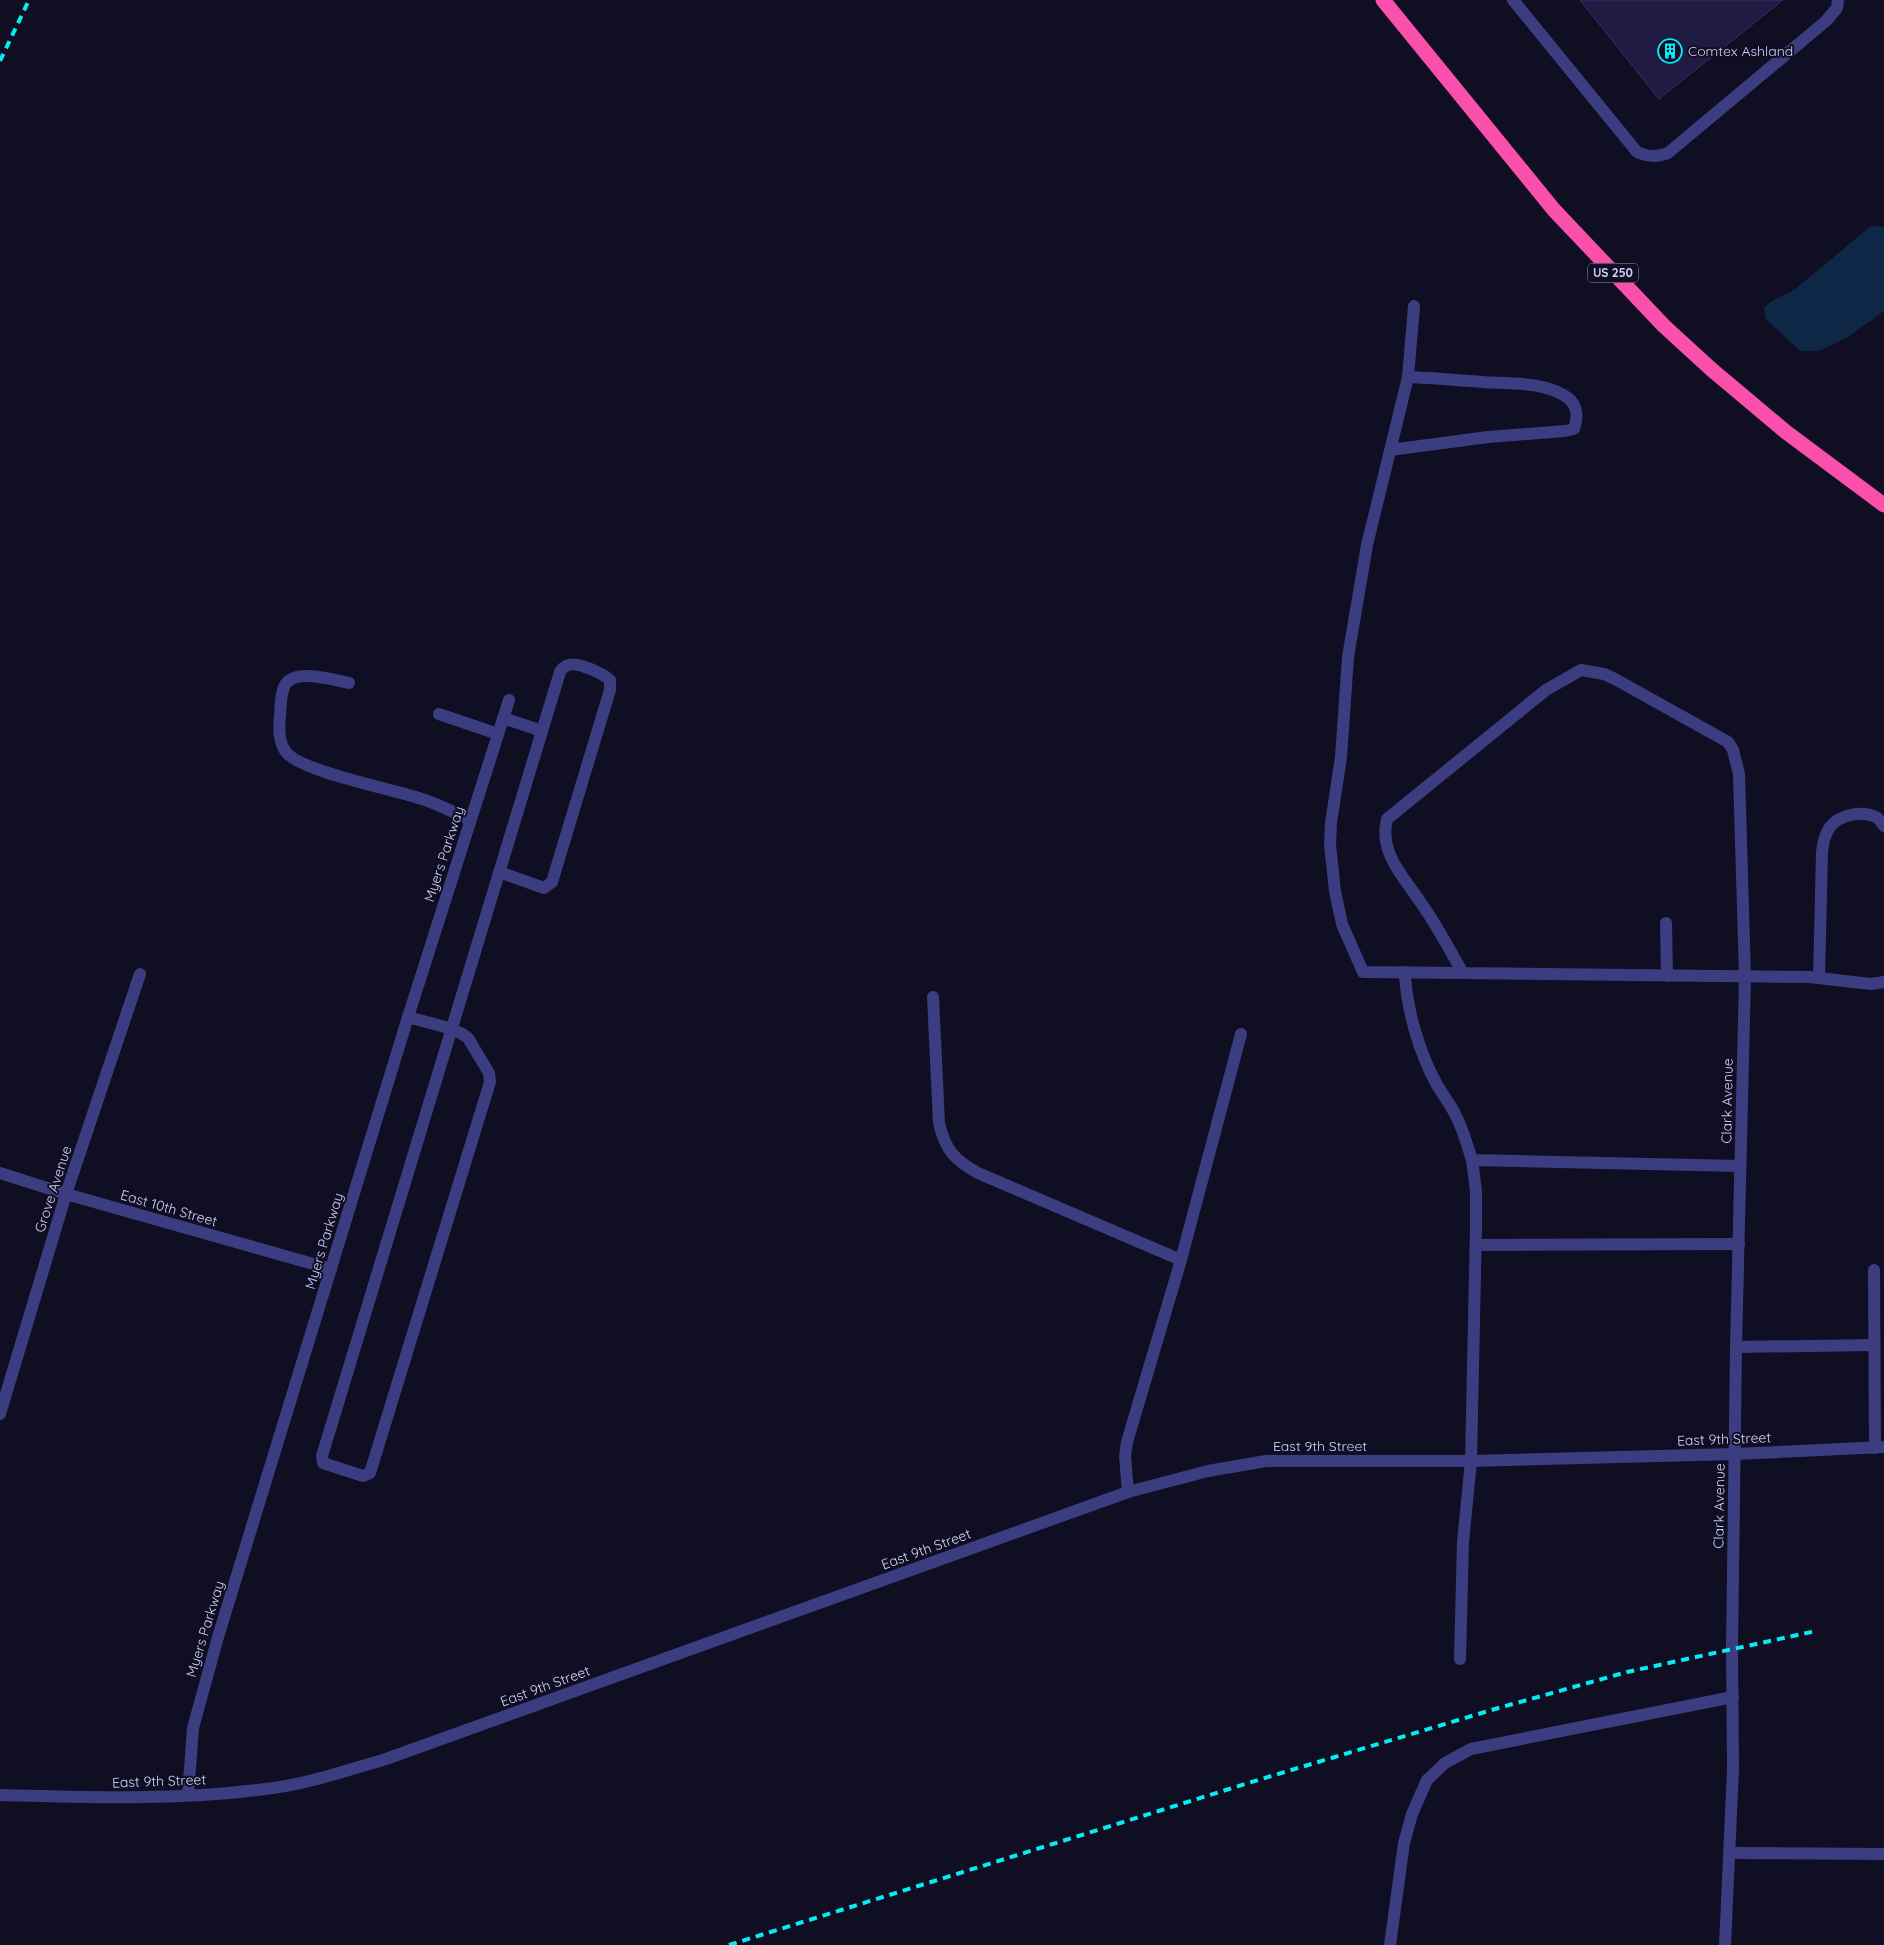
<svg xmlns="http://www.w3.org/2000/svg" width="1884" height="1945" viewBox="0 0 1884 1945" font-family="Quicksand,sans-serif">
  <rect width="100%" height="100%" fill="#100e22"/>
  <polygon fill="#0e2746" points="1871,226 1884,227 1884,311 1848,337 1819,351 1800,351 1765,318 1764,308 1772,301 1794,290"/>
  <polygon fill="#201b42" stroke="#362e6e" points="1580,0 1783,0 1659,99"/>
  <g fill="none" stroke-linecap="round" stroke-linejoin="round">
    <g stroke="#3b3d80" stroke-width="12">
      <path d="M1513,0L1637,152C1649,157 1656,157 1668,153L1826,21L1837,8L1838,0"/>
      <polyline points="1414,306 1408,377 1367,545 1348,657 1341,757 1331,823 1330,845 1335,891 1342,924 1363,972 1463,973"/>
      <path d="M1390,450L1488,437L1565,431L1574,429C1578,418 1578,406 1568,398C1545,381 1509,384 1482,382C1457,380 1433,378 1408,377"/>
      <path d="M349,683C333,680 295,668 285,685C280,694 281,706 280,715C279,727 278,742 286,752C301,772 398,790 425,800C441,805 456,814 470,820"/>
      <polyline points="439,714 498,734"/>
      <polyline points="503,718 542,731"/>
      <polyline points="1666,923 1667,976"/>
      <path d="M1405,972C1406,1007 1419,1052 1436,1083C1442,1094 1451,1105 1456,1116C1463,1129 1467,1145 1472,1160L1740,1166"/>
      <path d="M1819,978L1822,853C1823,844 1824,835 1830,827C1839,815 1862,810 1876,817C1879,819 1882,823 1884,826"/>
      <path d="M933,997L939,1123C945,1149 954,1160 978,1173L1181,1260"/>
      <path d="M408,1017C424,1022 455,1027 468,1038L489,1073L490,1082L370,1473L363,1476L323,1463L322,1456C402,1194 481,933 560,672C561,670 564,667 566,666C575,660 602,673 610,680V690L552,882L544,888L499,872"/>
      <polyline points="0,1173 66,1194 331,1269"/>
      <polyline points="1476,1245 1739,1244"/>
      <polyline points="1874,1270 1875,1448"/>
      <polyline points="1736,1347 1874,1345"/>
      <polyline points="0,1414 66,1194 140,974"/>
      <polyline points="1128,1492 1125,1456 1127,1442 1181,1260 1241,1034"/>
      <polyline points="1460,1659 1463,1542 1471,1461 1476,1227 1476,1191 1472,1160"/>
      <path d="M0,1795C88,1797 177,1801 265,1789C304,1785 348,1770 386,1759L1128,1492L1208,1471L1266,1461H1471L1735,1454L1884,1447"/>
      <polyline points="188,1795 193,1728 218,1637 408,1017 509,700"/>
      <polyline points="1731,1853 1884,1854"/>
      <polyline points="1390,1945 1404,1843 1412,1814 1427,1780 1445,1763 1471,1749 1733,1697"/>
      <path d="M1725,1945L1733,1769L1732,1648L1736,1347L1745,977L1739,774L1733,750L1728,742L1615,679L1604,674L1581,670L1546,690L1387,819C1378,854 1406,879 1423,906C1438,927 1450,951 1463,973L1809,977L1871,984L1884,982"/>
    </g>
    <polyline stroke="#fa50ac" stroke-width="15" points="1383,0 1554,210 1664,326 1711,369 1786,432 1884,505"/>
    <g stroke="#07ebf3" stroke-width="4" stroke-dasharray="8 6" stroke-linecap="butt">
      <polyline points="0,61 29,0"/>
      <polyline points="729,1945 1258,1780 1495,1709 1627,1672 1816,1631"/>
    </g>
  </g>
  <defs>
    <g id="building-ring" transform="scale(1.25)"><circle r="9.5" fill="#100e22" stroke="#07ebf3" stroke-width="1.5"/><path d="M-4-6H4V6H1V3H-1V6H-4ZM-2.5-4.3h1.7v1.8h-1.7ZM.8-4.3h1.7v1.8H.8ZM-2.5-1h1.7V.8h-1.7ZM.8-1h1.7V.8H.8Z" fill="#07ebf3"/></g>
  </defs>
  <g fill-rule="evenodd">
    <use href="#building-ring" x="1670" y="51"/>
  </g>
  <g text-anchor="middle" stroke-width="4" stroke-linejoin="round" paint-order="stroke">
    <rect fill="#100e22" stroke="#9896bc" stroke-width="1" x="1588" y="263.5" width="50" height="19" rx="4"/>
    <g font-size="12" font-weight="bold" fill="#d3d1fe">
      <text x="1613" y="277">US 250</text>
    </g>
    <g font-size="14" fill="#d3d1fe" stroke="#100e22" text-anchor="start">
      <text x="1688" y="56">Comtex Ashland</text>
    </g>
    <g font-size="14" fill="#d3d1fe" stroke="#100e22">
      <text transform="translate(444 854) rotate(-72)" y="5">Myers Parkway</text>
      <text transform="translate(1727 1101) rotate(-89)" y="5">Clark Avenue</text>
      <text transform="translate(53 1189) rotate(-72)" y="5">Grove Avenue</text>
      <text transform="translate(169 1208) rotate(16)" y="5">East 10th Street</text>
      <text transform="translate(324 1241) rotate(-73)" y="5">Myers Parkway</text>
      <text transform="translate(1724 1439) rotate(-2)" y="5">East 9th Street</text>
      <text x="1320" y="1451">East 9th Street</text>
      <text transform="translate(1719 1506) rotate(-89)" y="5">Clark Avenue</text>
      <text transform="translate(926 1549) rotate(-20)" y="5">East 9th Street</text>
      <text transform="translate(205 1629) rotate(-73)" y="5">Myers Parkway</text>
      <text transform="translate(545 1686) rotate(-20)" y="5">East 9th Street</text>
      <text transform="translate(159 1781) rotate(-2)" y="5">East 9th Street</text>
    </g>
  </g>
</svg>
